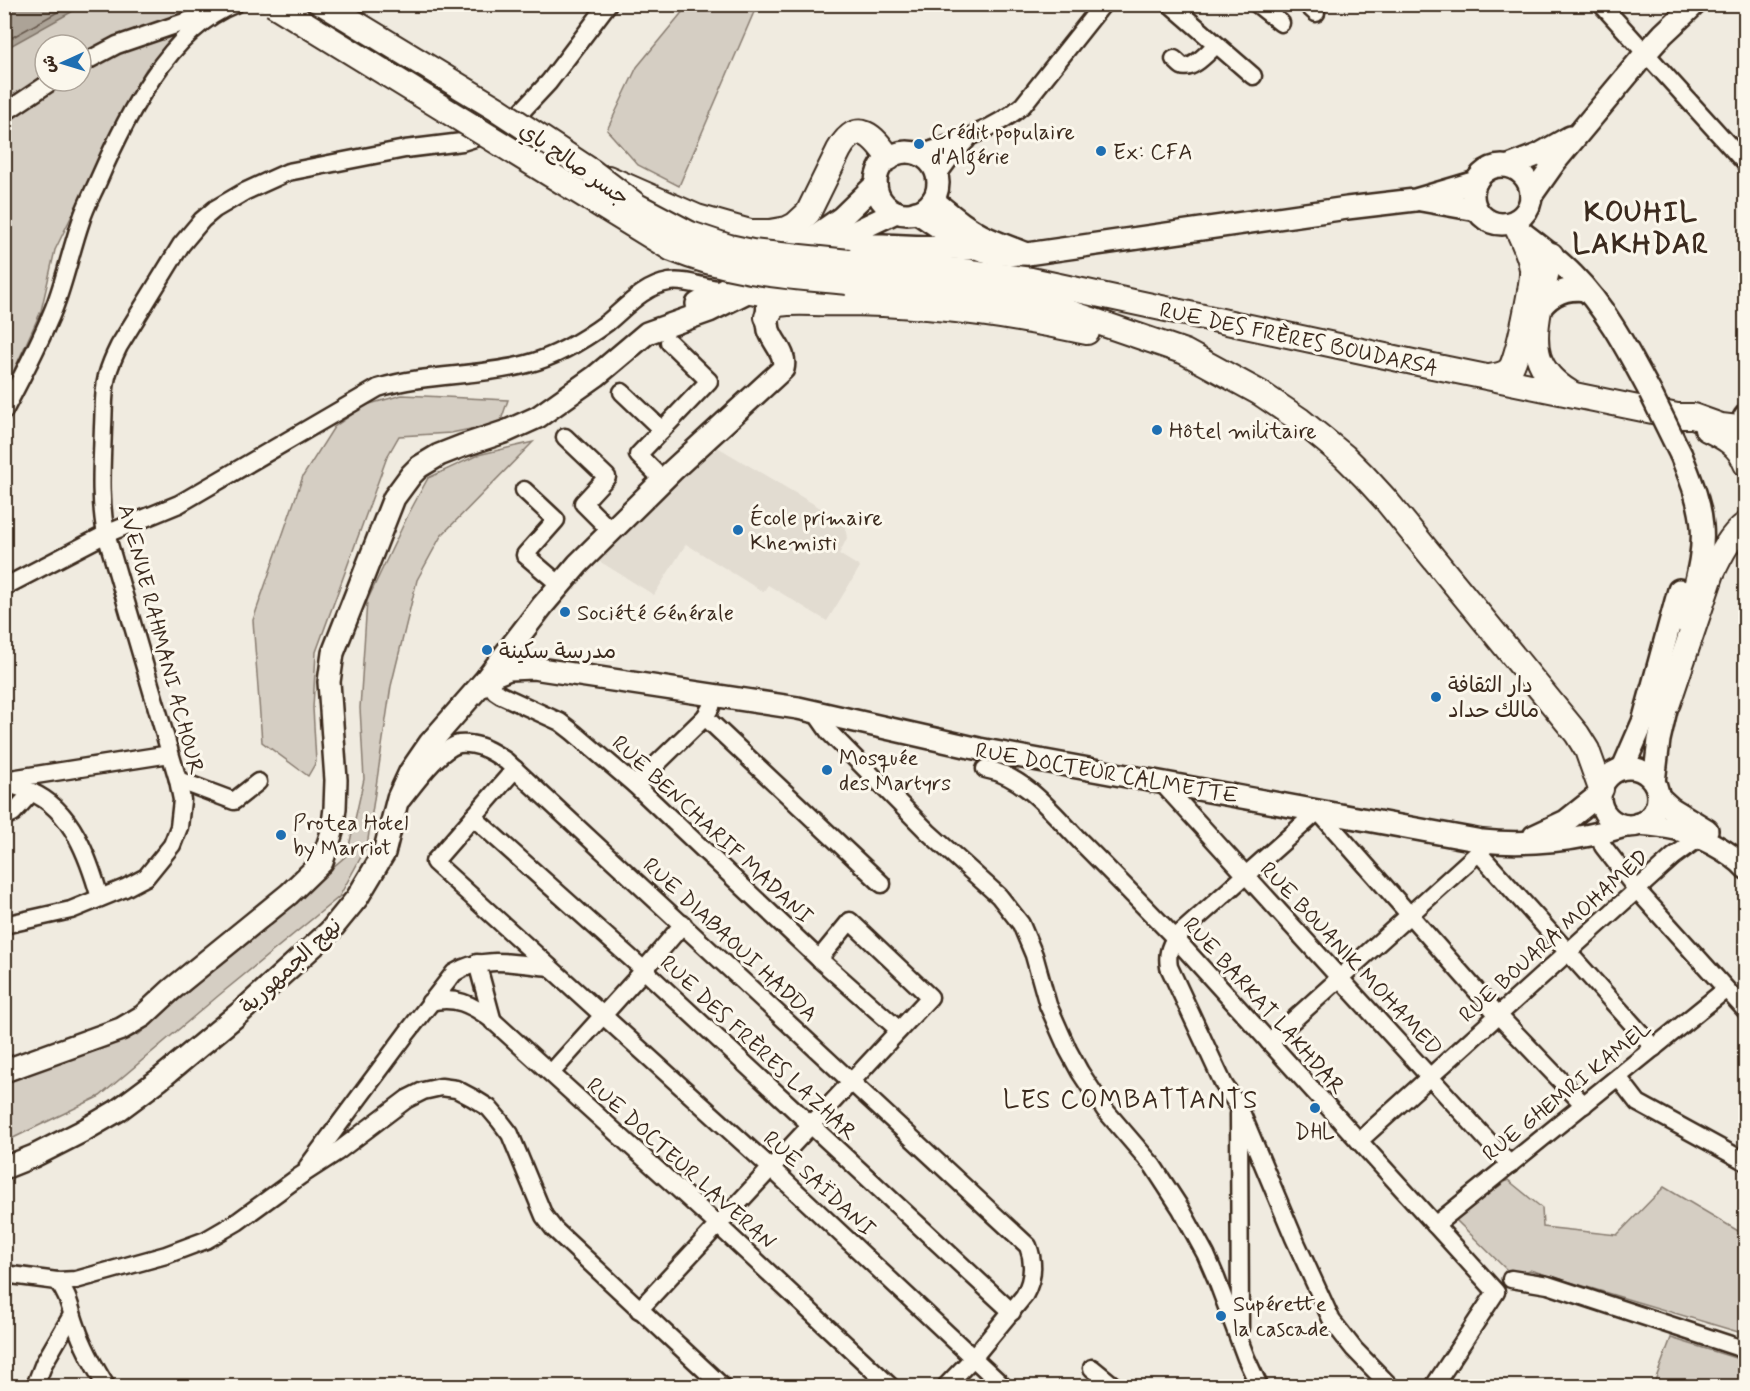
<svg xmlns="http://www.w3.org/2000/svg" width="1750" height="1391" viewBox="0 0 1750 1391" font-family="Mynerve,'Playpen Sans Arabic',sans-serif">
  <rect width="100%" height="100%" fill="#f0ebe0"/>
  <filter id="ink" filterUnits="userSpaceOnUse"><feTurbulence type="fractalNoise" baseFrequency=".0167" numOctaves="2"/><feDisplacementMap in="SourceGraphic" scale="12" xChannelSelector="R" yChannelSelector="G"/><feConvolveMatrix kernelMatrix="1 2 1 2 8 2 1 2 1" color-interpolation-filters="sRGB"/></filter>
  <g filter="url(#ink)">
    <polygon fill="#e2dcd1" points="714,445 844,522 847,538 839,554 860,567 827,621 768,585 763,592 686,544 654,595 599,561"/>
    <g fill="#d5cec3" stroke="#887c70" stroke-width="1.5" fill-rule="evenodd">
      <polygon points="689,4 757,5 679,186 638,165 607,130 637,67"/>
      <path d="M5,5H209L177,34L146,69L120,117L55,250L41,311L5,390ZM45,45H81V81H45Z"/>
      <polygon points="402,395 508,400 500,423 451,433 399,436 387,457 316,652 313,708 316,762 308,776 262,742 253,620 303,476 334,427 366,405"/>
      <polygon points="533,442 441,536 417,580 391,686 367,846 339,897 218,996 100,1096 5,1142 4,1079 139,1034 347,855 364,779 360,708 367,601 408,515 428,478 478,455"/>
      <polygon points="1508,1180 1542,1208 1543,1227 1617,1235 1664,1187 1745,1235 1745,1334 1530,1270 1512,1275 1454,1218"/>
      <polygon points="1671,1338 1745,1361 1745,1386 1653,1386"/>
    </g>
    <polygon fill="#aca397" stroke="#7f7367" stroke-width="1.5" points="5,5 6,4 84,5 5,49"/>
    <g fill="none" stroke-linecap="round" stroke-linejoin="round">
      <polyline stroke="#685a4e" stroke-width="1.5" points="4,42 72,4"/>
      <g stroke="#3b2a1e" stroke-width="21">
        <g id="minor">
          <polyline points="1170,4 1253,76"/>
          <polyline points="1257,4 1281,23"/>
          <polyline points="1306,4 1316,13"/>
          <polyline points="1601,4 1746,164"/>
          <path d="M1174,59C1177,61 1179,64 1182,66C1192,71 1209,51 1216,45"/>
          <polyline points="81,64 117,45 208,14"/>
          <polyline points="4,113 52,81"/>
          <path d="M919,154C954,143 995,130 1023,105L1103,4"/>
          <polyline points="937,176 954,153 967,140"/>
          <polyline points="622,392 662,430"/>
          <path d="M4,411C22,377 40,343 54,308C65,280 71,250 81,221C85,207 93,193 99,179C125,119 169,29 235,4"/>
          <polyline points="1742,416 1746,411"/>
          <polyline points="565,437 607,477 583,503 611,531"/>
          <polyline points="663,480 638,455 709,381 669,342"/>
          <polyline points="524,490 556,520 525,555 560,585"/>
          <path d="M4,587L106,534L179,504L378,388C427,373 478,377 527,364C555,357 585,339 608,322C626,307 644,286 669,282C688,279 708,290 727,290"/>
          <polyline points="486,679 495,691 501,695 560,722 573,732 635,785 819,959 899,1030"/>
          <polyline points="815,712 829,732 928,832 999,896 1021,924 1034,955 1048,1005 1068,1050 1080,1072 1105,1110 1153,1166 1181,1209 1206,1255 1216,1278 1246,1358 1259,1386"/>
          <polyline points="705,717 882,884"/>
          <polyline points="515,769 434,862 771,1168 1003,1386"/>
          <path d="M985,769C1026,776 1054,815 1082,843C1113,874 1144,906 1175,938L1496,1292L1434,1386"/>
          <polyline points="4,780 170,754"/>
          <polyline points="178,780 234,801 258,782"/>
          <polyline points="1161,782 1510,1165"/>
          <path d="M4,783C13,786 23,788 31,792C72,809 89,859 100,898"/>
          <polyline points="635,785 705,717 711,707 714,695"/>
          <path d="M402,800C415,784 439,749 459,744C467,743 479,745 486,749C493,752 500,757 506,761L1028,1246C1035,1264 1033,1280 1024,1296L973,1358L946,1386"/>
          <polyline points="4,817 13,813 32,792"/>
          <polyline points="473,817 644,970 1012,1312"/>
          <polyline points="1599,833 1603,846 1637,890 1746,1011"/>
          <polyline points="1478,852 1654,1048"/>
          <path d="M4,925L71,910L125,888L146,877L172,845L179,827L182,800L178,780L106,534C99,498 102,463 103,427C104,410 103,392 107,376C110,365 114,356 119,346L181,245L202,220L215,209L244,192L288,172L405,149L462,142L491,133L520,113L549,82L608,4"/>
          <polyline points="477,963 493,1022"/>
          <path d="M430,1002C455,996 471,1004 491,1019L718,1225L890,1386"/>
          <polyline points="1269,1042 1490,842"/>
          <polyline points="551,1073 644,970 683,924"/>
          <polyline points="1618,1077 1638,1103 1746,1162"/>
          <polyline points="1239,1114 1240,1328"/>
          <polyline points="1359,1141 1673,857 1699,838"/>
          <path d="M308,1166L407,1033L454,973C481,955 518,964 549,967"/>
          <polyline points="1435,1225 1725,990"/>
          <polyline points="4,1274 57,1281 76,1280 166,1255 206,1240 237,1222 300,1176 337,1152 407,1099 423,1091 441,1087 456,1089 473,1098 489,1108 500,1121 510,1134 544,1216 554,1229 722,1386"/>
          <polyline points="1511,1279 1548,1285 1746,1350"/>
          <path d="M57,1281C70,1297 70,1310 77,1328C84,1349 95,1368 106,1386"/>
          <polyline points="639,1310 930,997 850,921 819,959"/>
          <polyline points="1092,1368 1114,1386"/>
          <polyline points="35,1386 44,1363 72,1315"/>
          <path d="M1390,1386L1354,1349L1332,1321L1294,1238L1239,1107L1224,1085L1169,967C1167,955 1169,948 1175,938L1318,811L1498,1015L1584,1105"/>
        </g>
      </g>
      <g stroke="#3b2a1e" stroke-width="26">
        <g id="major">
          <circle cx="907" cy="183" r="31"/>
          <polyline points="1509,166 1540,154 1570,137"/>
          <circle cx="1502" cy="195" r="29"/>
          <polyline points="1531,196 1555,162 1645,54 1663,34 1695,4"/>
          <polyline points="1421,200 1477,210"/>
          <path d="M916,212C941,228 967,250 998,254C1007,255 1017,254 1027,254C1014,249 1000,244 987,238C967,229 950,214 933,200"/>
          <path d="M1515,227C1535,243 1556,257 1573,275C1606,308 1628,351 1650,392"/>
          <polyline points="831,245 883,245 970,249"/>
          <polyline points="1027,254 1347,208 1415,200 1476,182"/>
          <polyline points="800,263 827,245 896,212"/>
          <polyline points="697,304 796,249 841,218 876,184"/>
          <path d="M1538,312C1549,294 1565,287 1586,290"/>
          <path d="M1681,455C1690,478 1700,501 1702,526C1705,558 1692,592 1686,623"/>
          <path d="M487,678L509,669L533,668L798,708L979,749L1482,841C1529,846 1580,840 1625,826"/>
          <circle cx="1629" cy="797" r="29"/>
          <polyline points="1623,768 1643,722 1679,590"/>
          <polyline points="1654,782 1659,740 1671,688"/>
          <polyline points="1659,797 1671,808 1707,830"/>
          <path d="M1638,824C1651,825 1664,826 1676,829C1698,835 1730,851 1746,868"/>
          <polyline points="1534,836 1566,821 1600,794"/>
          <polyline points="4,1071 121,1029 143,1016 171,990 289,894 322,862 332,832 335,808 336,780 329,682 333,653 394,498 411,475 419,467 439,455 462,446 507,431 538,417 596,376 647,333 709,311 765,283"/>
          <path d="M4,1168L34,1156L81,1132L117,1111L160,1079L243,1010L330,931L357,898L384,853L398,798L410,772L430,743L486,679L543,605L578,564L672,471L783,369C787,353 774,345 769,330C767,320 767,311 768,301"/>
        </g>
      </g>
      <g stroke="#3b2a1e" stroke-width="28">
        <g id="highway">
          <path d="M608,178L697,217L750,232H770L787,229L795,225L808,213L839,150C858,117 874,137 889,158"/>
          <path d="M1551,255C1546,273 1542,292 1539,310C1532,347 1535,371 1569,392"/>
          <polyline points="849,262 962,271 1031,280 1413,362 1677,416 1693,416 1721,426 1746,429"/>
          <polyline points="847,282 975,293 1012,298 1060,309 1185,352 1260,393 1300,420 1344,456 1364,476 1385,499 1577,734 1587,750 1601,789"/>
          <polyline points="750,291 796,299"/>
          <path d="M767,317L772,308L778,304C797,301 817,304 837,303C921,303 1004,314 1087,332"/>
          <path d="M1489,377C1496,376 1505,375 1510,369C1518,360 1533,282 1532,269C1530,255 1524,243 1518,230"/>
          <path d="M1707,429C1724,437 1739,445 1746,464"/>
          <path d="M1668,703L1712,573C1720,556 1730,535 1746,524"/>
        </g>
      </g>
      <use href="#minor" stroke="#fbf7ec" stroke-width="16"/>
      <use href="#major" stroke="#fbf7ec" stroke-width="21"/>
      <use href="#highway" stroke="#fbf7ec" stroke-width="24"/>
      <g stroke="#3b2a1e" stroke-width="26" stroke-linecap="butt">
        <polyline id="major-bridge" points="1650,392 1681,455"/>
      </g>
      <g stroke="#3b2a1e" stroke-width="28" stroke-linecap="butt">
        <g id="highway-bridge">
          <path d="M273,4L672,249C731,273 784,276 847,282"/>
          <polyline points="324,4 497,109 591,171 637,206 690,234 729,247 752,252 849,262"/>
        </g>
      </g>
      <use href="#major-bridge" stroke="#fbf7ec" stroke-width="21"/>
      <use href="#highway-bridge" stroke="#fbf7ec" stroke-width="24"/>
    </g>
  </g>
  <g fill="#1f6fb2" stroke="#fbf7ec" stroke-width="2">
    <circle cx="919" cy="144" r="6"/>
    <circle cx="1101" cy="151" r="6"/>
    <circle cx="1157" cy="430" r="6"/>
    <circle cx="738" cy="530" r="6"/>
    <circle cx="565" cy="612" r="6"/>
    <circle cx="487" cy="650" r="6"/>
    <circle cx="1436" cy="697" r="6"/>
    <circle cx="827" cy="770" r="6"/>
    <circle cx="281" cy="835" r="6"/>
    <circle cx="1315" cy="1108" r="6"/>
    <circle cx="1221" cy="1316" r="6"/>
  </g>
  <g text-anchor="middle" stroke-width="6" stroke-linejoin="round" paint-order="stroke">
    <g font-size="22" fill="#3b2a1e" stroke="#fbf7ec" text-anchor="start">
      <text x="931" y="139">Crédit populaire<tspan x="931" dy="25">d'Algérie</tspan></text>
      <text x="1113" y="159">Ex: CFA</text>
      <text x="1169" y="438">Hôtel militaire</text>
      <text x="750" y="525">École primaire<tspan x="750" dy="25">Khemisti</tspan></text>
      <text x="577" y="620">Société Générale</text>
      <text x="499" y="658">مدرسة سكينة</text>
      <text x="1448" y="692">دار الثقافة<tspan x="1448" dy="25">مالك حداد</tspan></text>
      <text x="839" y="765">Mosquée<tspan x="839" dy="25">des Martyrs</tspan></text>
      <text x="293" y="830">Protea Hotel<tspan x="293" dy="25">by Marriot</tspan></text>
      <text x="1315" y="1139" text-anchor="middle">DHL</text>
      <text x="1233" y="1311">Supérette<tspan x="1233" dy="25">la cascade</tspan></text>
    </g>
    <g font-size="22" fill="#3b2a1e" stroke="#fbf7ec">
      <text transform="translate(575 163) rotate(35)" y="8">جسر صالح باي</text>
      <text transform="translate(1299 338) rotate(12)" y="8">RUE DES FRÈRES BOUDARSA</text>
      <text transform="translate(162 639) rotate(75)" y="8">AVENUE RAHMANI ACHOUR</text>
      <text transform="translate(1107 772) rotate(10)" y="8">RUE DOCTEUR CALMETTE</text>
      <text transform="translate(713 829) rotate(43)" y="8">RUE BENCHARIF MADANI</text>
      <text transform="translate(1553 935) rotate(-42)" y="8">RUE BOUARA MOHAMED</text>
      <text transform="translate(731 939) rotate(43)" y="8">RUE DIABAOUI HADDA</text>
      <text transform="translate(1352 958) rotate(47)" y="8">RUE BOUANIK MOHAMED</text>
      <text transform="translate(290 965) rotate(-43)" y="8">نهج الجمهورية</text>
      <text transform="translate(1265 1005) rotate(48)" y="8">RUE BARKAT LAKHDAR</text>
      <text transform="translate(759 1047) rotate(43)" y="8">RUE DES FRÈRES LAZHAR</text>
      <text transform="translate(1566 1090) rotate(-39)" y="8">RUE GHEMRI KAMEL</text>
      <text transform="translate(682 1163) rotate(42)" y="8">RUE DOCTEUR LAVERAN</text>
      <text transform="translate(820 1183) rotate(43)" y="8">RUE SAÏDANI</text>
    </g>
    <g font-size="26" letter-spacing="1.5" fill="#3b2a1e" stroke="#fbf7ec">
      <text x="1131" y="1108">LES COMBATTANTS</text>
    </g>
    <g font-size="28" font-weight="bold" letter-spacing="1.5" fill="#3b2a1e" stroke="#fbf7ec">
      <text x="1641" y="221">KOUHIL<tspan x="1641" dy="32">LAKHDAR</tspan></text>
    </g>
  </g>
  <rect width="1750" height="1391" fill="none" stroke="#fbf7ec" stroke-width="24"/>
  <rect x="12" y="12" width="1726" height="1367" fill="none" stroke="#3b2a1e" stroke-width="2" filter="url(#ink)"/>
  <g transform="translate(63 63) rotate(266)"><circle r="28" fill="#fbf7ec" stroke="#aea59a" stroke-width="1.5"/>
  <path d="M0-4.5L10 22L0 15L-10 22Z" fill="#1f6fb2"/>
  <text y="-9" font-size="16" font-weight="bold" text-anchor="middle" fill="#3b2a1e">ش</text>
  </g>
</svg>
